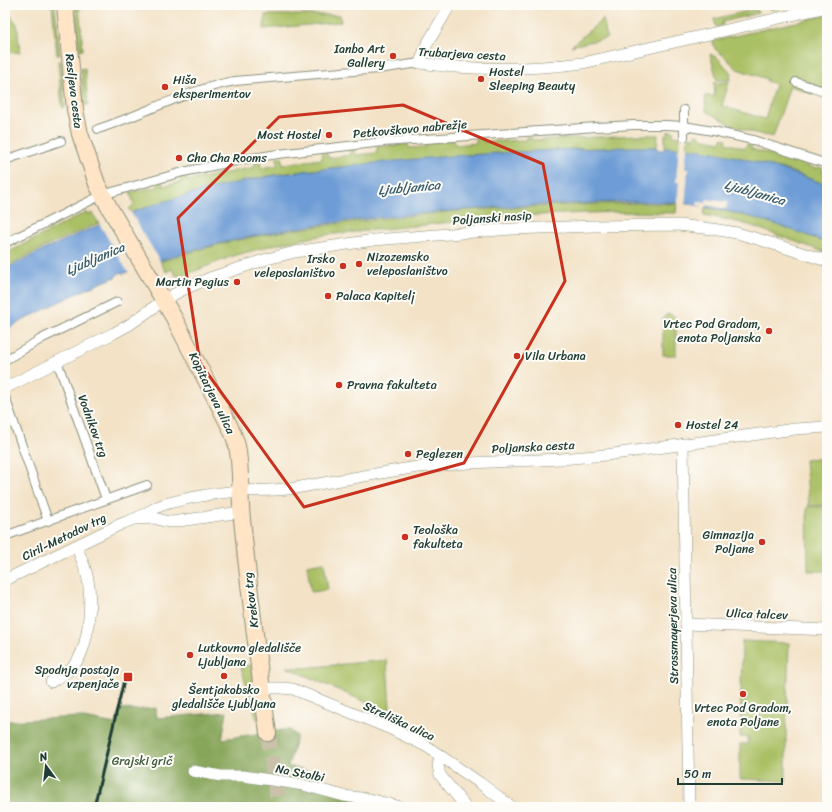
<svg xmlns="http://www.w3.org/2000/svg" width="832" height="812" viewBox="0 0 832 812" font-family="Sriracha,sans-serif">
  <rect width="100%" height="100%" fill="#fdfcf7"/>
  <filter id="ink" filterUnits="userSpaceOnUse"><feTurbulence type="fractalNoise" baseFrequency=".025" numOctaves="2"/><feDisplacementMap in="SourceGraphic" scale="8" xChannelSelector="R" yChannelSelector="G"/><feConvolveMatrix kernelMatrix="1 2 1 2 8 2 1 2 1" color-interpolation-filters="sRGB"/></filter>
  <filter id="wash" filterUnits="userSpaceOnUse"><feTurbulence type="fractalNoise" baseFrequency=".012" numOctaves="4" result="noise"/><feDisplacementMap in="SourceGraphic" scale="16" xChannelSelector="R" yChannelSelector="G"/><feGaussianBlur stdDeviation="0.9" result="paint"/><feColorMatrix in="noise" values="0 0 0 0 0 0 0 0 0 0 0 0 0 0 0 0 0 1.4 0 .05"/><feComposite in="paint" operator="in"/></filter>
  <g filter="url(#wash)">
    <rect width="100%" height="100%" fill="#f3e2c6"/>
    <g fill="#aac065" stroke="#647e4c">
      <polygon points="52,5 55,5 60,55 57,55"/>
      <polygon points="775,5 794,5 771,10 770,6"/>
      <polygon points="79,6 83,50 79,51 75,7"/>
      <polygon points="757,9 758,13 722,22 723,25 716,27 714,19"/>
      <polygon points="265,15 340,15 341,22 264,29"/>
      <polygon points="827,15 827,99 790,86 773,137 751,132 734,126 706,111 705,96 715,96 714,83 729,82 722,106 765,119 775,84 766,81 767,79 737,69 723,55 715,49 713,41"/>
      <polygon points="11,16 17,24 20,52 5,53 5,17"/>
      <polygon points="603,19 607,38 571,46"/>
      <polygon points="710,54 718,58 731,73 730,80 717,80"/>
      <polygon points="58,61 61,61 65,107 63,108 62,106"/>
      <polygon points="85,68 88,105 84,105 81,69"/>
      <polygon points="668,131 673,131 673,136 680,137 679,148 665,147 665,135 668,135"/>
      <polygon points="695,134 700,135 700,138 721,142 722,138 727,139 726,143 745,148 747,144 752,145 751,149 770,154 771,151 775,153 775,155 794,161 795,159 799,160 799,163 817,169 818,167 823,168 822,171 827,173 827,185 784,169 736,157 687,149 688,137 694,138"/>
      <path d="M637,135H658L657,147C595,147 532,151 470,155C431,158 392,162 352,166C326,169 300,171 274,175C226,184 178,197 131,213L129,209L134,204L130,192L158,187L157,182L162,181L163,186L181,182L180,176L186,175L187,181L255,167V161L260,160L261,168L278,165L277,157H282L283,164L322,159V152H327L328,158L350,155L349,149H354L355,155L377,153V147L408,144L409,148L426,147V142L454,140L455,145L476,143V138H482L483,142L526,140V137H531L532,140Z"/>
      <path d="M641,203L677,204L676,213L616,212L512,216L325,235L273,245L251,251L230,257L180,277L179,275L176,276L172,269L166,272L160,262C237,235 319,225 400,217C429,214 458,210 487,209C539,206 590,204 641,203Z"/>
      <polygon points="705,208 725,211 744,216 745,215 789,228 827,243 827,253 749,225 729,220 704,215"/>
      <polygon points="86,212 87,215 92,213 99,223 53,243 5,267 5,254"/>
      <polygon points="670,314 675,317 676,320 676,355 663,355 663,319 666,315"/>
      <polygon points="827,458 827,505 809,506 805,460"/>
      <polygon points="807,507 827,507 827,571 808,571"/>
      <polygon points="324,562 328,590 311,592 307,565"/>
      <polygon points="742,641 789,643 786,739 786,781 740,779 740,744 748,744 748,737 740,737"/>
      <polygon points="387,660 390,709 386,711 286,667 302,668"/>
      <polygon points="251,665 259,720 257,720 241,667"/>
    </g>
    <polygon fill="#87a65a" stroke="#537247" points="120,708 132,710 156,708 157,718 227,712 222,739 289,729 297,736 288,766 315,773 314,780 345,791 360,807 5,807 5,721 78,717 116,724"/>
    <path fill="#6d9cd6" stroke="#466c85" d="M630,147H657L658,150H664L665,147C677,148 689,148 702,150C745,157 786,170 827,185V243C778,224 730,208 678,203C658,201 637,202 617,202C590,203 564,204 537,205C493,207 449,211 404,215C327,222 249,233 174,256C157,262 140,267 123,274L122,272L116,275V277C78,291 41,311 5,330V269C54,244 104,221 156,204C195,192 235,182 276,175C309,170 342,167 375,163C460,154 545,150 630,147Z"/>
    <g fill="#f3e2c6">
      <polygon points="679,146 687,147 685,169 688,169 685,206 677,205 679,182 676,182"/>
      <polygon points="707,199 727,202 726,209 706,205 706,207 697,205 698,202 706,203"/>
      <polygon points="130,211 161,263 129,274 99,223"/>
    </g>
  </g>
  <g filter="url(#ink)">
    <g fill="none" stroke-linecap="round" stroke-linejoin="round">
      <polyline stroke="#c9c1a9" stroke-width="16" stroke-dasharray="16 8" stroke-linecap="butt" points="268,733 279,807"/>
      <g stroke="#89907d" stroke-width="10">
        <g id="pedestrian">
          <polyline points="796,82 827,92"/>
          <path d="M98,129C144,114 187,90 235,81L378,69L420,63"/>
          <polyline points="684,137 684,110"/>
          <polyline points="5,160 61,141"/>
          <polyline points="5,243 102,195 183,172 246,159 278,154 383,142 597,127 634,125 666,125 684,126 713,131 753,140 827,164"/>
          <polyline points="5,360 43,338 117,302"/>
          <polyline points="57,361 106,499"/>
          <polyline points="5,397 48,521"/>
          <polyline points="5,536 147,485"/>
        </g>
      </g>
      <g stroke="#89907d" stroke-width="12">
        <g id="minor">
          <path d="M450,5L426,46L420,63C475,71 528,70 583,63L827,7"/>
          <polyline points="5,388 114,333 129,325 164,300 180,291 210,278 267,259 295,252 374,240 512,229 594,226 679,225 712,229 737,233 761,240 827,261"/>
          <polyline points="683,444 689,807"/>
          <polyline points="137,519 155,518 164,521 172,522 241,512"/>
          <path d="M5,580L121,524C128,521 135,519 141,516C151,511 158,505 169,503C191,497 217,493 239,491C258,490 276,491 295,488L387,472L418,467L469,463L561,459L606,455L795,429L827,427"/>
          <polyline points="686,624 827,630"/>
          <path d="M51,682C61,676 71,671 77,661C89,644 92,601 88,580C86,568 81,557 76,546"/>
          <polyline points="262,688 281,688 293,689 391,729 426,746 480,783 512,807"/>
          <polyline points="440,756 438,766 440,775 466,807"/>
          <polyline points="193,771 221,776 243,776 285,782 303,785 344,796 369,799 401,807"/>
        </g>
      </g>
      <g stroke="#89907d" stroke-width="18">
        <path id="secondary" d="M65,5L75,110L80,134L97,184L109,207L174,318L228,423C232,431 235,438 237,446C242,470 239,495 242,519C249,590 258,661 268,733"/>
      </g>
      <use href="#pedestrian" stroke="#fff" stroke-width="8"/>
      <use href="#minor" stroke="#fff" stroke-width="11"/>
      <use href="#secondary" stroke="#ffe4c6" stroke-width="16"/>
      <polyline stroke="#1f3d34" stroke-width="3" points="94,807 125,676"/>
    </g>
  </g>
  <path fill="none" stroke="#c8321e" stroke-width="3" stroke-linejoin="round" d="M403,105L543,164L565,281L464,463L304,507L200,363L178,218L279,117Z"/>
  <g fill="#c8321e" stroke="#fdfcf7" stroke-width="1.5">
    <circle cx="393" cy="56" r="4"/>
    <circle cx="481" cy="79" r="4"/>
    <circle cx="165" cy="87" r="4"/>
    <circle cx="329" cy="135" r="4"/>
    <circle cx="179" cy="158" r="4"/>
    <circle cx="359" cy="264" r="4"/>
    <circle cx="343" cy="266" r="4"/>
    <circle cx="237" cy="282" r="4"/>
    <circle cx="328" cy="296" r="4"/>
    <circle cx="769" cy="331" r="4"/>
    <circle cx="517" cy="356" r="4"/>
    <circle cx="339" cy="385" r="4"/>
    <circle cx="678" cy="425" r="4"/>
    <circle cx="408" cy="454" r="4"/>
    <circle cx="405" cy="537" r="4"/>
    <circle cx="762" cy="542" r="4"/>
    <circle cx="190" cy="655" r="4"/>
    <circle cx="224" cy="676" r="4"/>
    <rect x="123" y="672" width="10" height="10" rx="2"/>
    <circle cx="743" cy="694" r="4"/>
  </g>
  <g text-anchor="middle" stroke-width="4" stroke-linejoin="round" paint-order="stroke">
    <g font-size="12" fill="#1f3d34" stroke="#fdfcf7" text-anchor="start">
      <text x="385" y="53" text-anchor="end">Ianbo Art<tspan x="385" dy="14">Gallery</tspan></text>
      <text x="489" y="76">Hostel<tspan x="489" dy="14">Sleeping Beauty</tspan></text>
      <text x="173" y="84">Hiša<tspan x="173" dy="14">eksperimentov</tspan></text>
      <text x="321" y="139" text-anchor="end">Most Hostel</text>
      <text x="187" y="162">Cha Cha Rooms</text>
      <text x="367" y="261">Nizozemsko<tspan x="367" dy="14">veleposlaništvo</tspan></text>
      <text x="335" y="263" text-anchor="end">Irsko<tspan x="335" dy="14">veleposlaništvo</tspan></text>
      <text x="229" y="286" text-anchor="end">Martin Pegius</text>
      <text x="336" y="300">Palaca Kapitelj</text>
      <text x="761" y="328" text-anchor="end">Vrtec Pod Gradom,<tspan x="761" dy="14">enota Poljanska</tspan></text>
      <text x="525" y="360">Vila Urbana</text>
      <text x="347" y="389">Pravna fakulteta</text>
      <text x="686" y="429">Hostel 24</text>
      <text x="416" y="458">Peglezen</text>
      <text x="413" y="534">Teološka<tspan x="413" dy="14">fakulteta</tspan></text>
      <text x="754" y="539" text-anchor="end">Gimnazija<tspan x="754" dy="14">Poljane</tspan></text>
      <text x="198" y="652">Lutkovno gledališče<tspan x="198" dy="14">Ljubljana</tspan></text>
      <text x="119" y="674" text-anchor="end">Spodnja postaja<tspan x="119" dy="14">vzpenjače</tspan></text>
      <text x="224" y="694" text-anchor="middle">Šentjakobsko<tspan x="224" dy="14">gledališče Ljubljana</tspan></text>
      <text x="743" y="712" text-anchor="middle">Vrtec Pod Gradom,<tspan x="743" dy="14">enota Poljane</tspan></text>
    </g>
    <g font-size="12" fill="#1f3d34" stroke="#fdfcf7">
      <text transform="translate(462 54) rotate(3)" y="4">Trubarjeva cesta</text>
      <text transform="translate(74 91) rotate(83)" y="4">Resljeva cesta</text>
      <text transform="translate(410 129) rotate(-5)" y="4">Petkovškovo nabrežje</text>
      <text transform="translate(492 218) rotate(-4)" y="4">Poljanski nasip</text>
      <text transform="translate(212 393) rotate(64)" y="4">Kopitarjeva ulica</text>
      <text transform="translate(93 426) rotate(70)" y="4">Vodnikov trg</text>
      <text transform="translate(533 447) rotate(-3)" y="4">Poljanska cesta</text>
      <text transform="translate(64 537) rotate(-26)" y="4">Ciril-Metodov trg</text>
      <text transform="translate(251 600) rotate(-97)" y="4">Krekov trg</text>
      <text transform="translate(757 614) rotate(2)" y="4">Ulica talcev</text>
      <text transform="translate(673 626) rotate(-91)" y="4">Strossmayerjeva ulica</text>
      <text transform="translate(399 721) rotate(25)" y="4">Streliška ulica</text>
      <text transform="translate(300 773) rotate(11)" y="4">Na Stolbi</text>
    </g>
    <g font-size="12" fill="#425e40" stroke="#fdfcf7">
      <text x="142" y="765">Grajski grič</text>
    </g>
    <g font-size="13" font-style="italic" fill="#3a5e6d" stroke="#fdfcf7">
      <text transform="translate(409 187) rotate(-5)" y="5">Ljubljanica</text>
      <text transform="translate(755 192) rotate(16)" y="5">Ljubljanica</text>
      <text transform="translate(95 258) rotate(-23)" y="5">Ljubljanica</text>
    </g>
  </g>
  <rect width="832" height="812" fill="none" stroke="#fdfcf7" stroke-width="20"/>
  <g transform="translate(46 766) rotate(345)" stroke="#fdfcf7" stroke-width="3" paint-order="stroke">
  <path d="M0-3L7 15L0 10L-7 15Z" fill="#1f3d34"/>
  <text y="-6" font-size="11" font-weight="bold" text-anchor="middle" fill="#1f3d34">N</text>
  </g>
  <path d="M678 778v6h104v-6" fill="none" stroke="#1f3d34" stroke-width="2"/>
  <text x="684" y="778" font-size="12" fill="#1f3d34" stroke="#fdfcf7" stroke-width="3" paint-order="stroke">50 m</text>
</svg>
